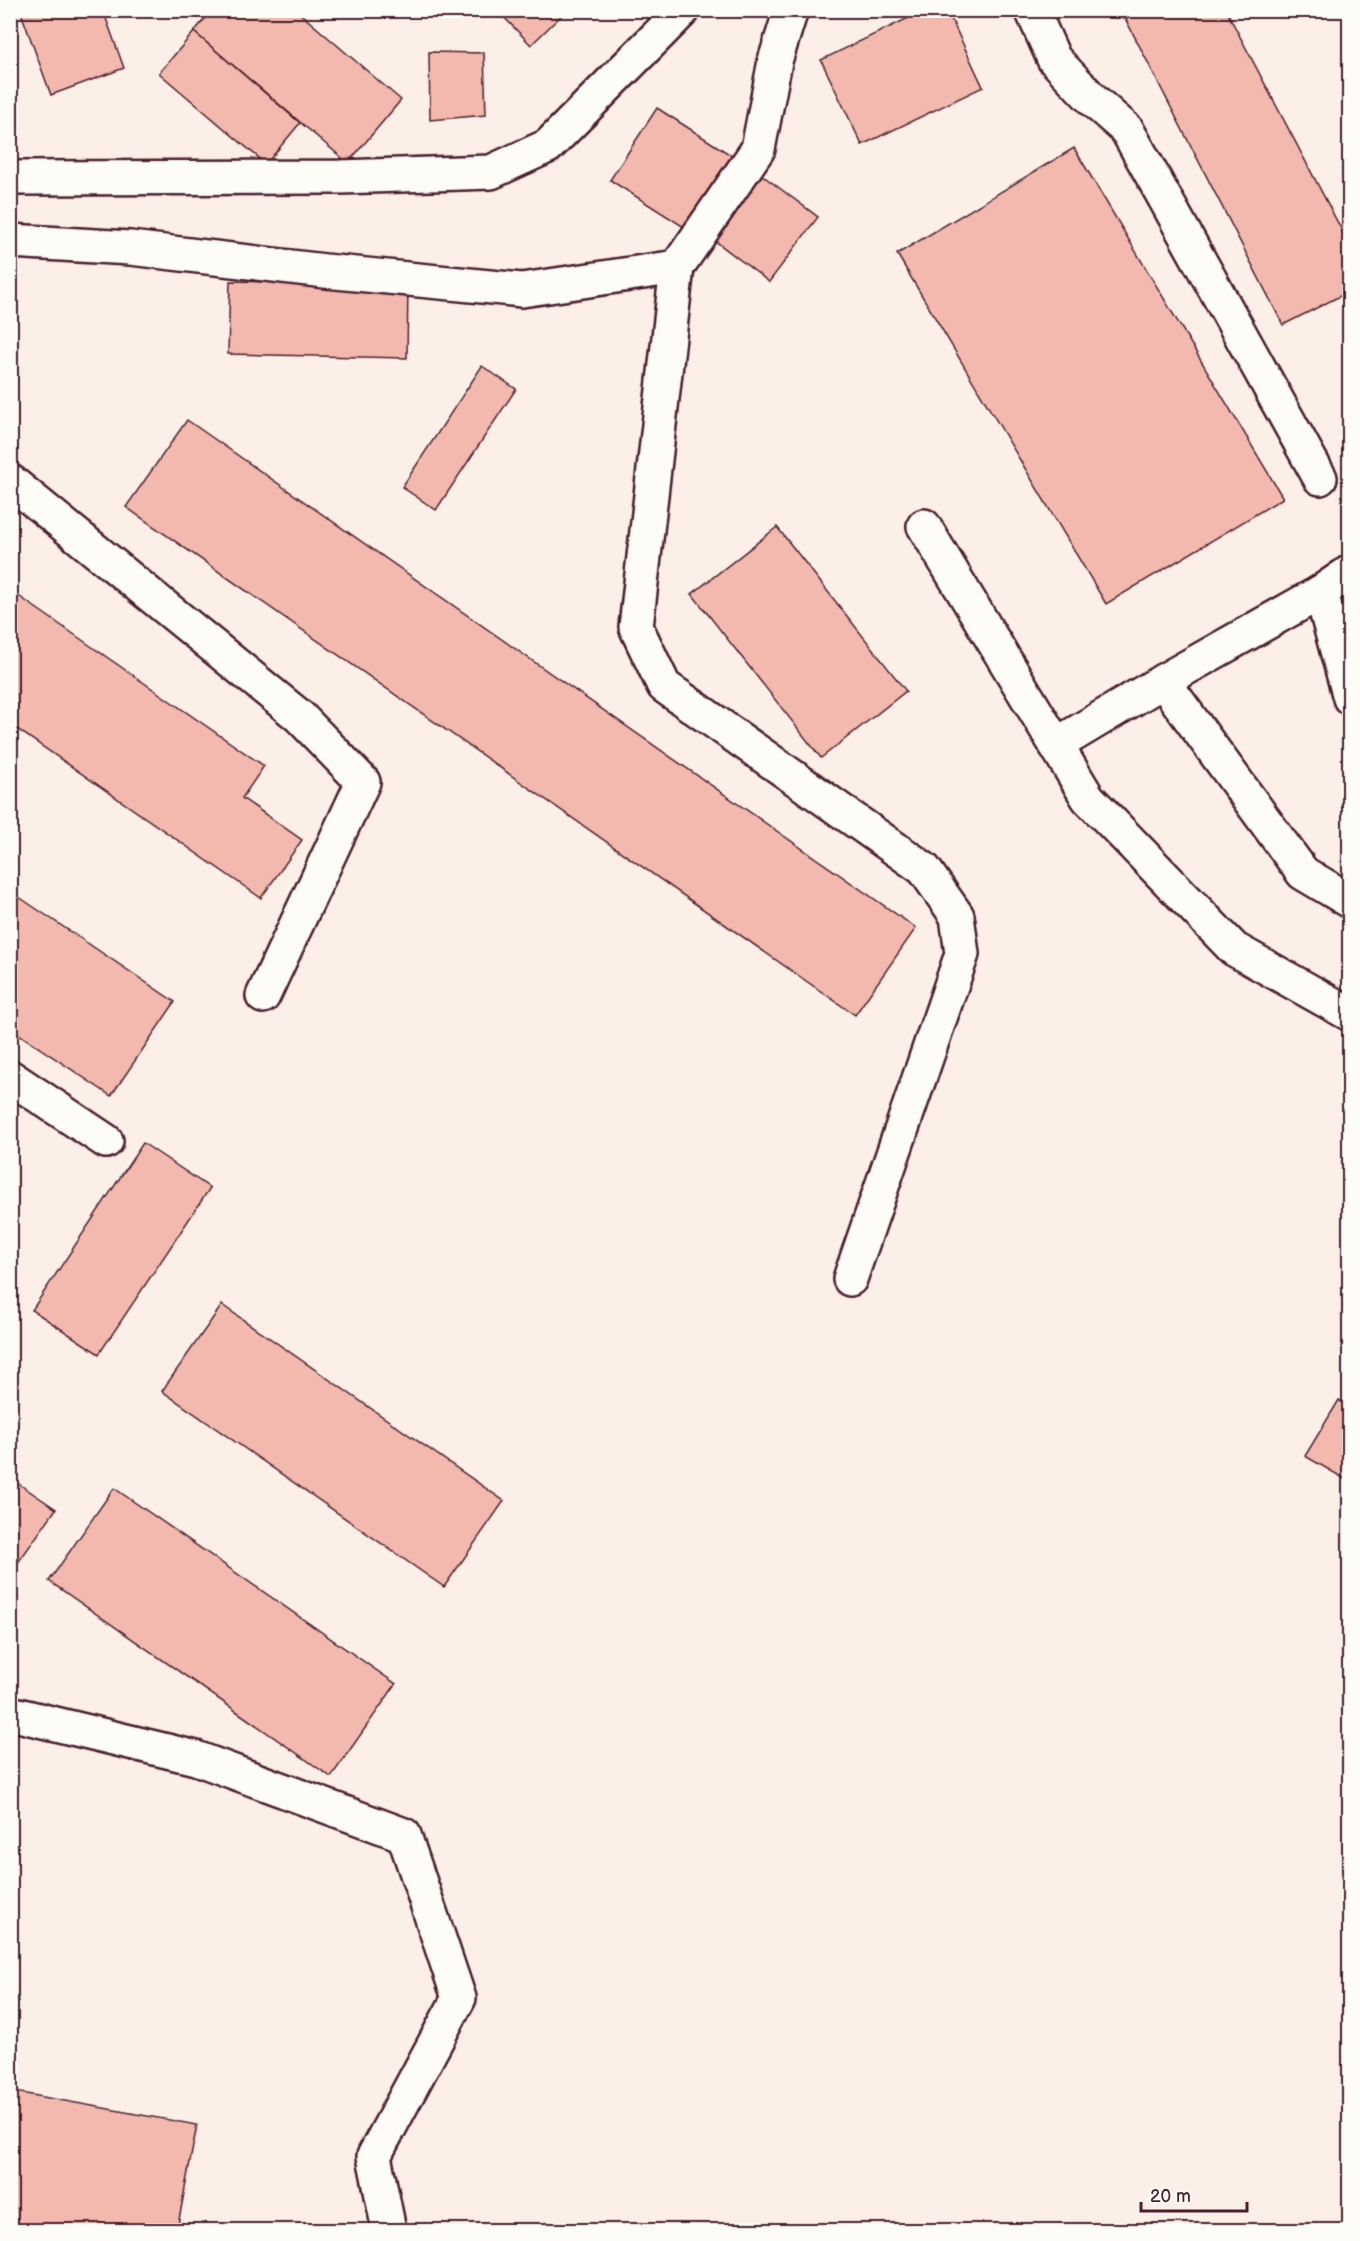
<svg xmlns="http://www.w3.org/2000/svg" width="1360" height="2241" viewBox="0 0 1360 2241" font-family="'Balsamiq Sans',sans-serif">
  <rect width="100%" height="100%" fill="#fbefe8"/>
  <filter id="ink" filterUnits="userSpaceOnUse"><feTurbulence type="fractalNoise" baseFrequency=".0167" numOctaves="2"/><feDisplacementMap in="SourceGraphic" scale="12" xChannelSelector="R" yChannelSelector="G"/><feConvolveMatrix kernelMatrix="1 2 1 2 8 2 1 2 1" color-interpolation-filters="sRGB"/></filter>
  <g filter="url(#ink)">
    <g fill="#f3b9ae" stroke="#4a1f2b" stroke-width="1.5">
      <polygon points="20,10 103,10 124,68 51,95"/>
      <polygon points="212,10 296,10 401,100 348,163 194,32"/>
      <polygon points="497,10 567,10 531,45"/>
      <polygon points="925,10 947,10 983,87 862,145 821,60"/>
      <polygon points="1139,10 1226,10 1350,246 1350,291 1283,325 1125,18"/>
      <polygon points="194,32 300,123 266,164 159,73"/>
      <polygon points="429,52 484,53 486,115 430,120"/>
      <polygon points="657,108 734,157 687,229 610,180"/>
      <polygon points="1074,148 1283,498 1106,604 897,254"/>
      <polygon points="762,175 818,217 769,282 714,240"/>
      <polygon points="230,281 408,285 407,358 228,354"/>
      <polygon points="482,366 516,389 436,510 402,487"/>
      <polygon points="187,420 916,928 855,1015 126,507"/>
      <polygon points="777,527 906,691 821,758 692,594"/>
      <polygon points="10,590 264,766 242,798 302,840 261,898 10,724"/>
      <polygon points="10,891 175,1002 111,1096 10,1028"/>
      <polygon points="143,1143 210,1188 99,1354 32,1310"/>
      <polygon points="222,1305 504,1501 444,1587 162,1391"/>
      <polygon points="1339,1400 1350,1407 1350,1482 1305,1456"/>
      <polygon points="10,1478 56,1509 10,1574"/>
      <polygon points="114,1488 396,1684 331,1777 49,1581"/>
      <polygon points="10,2091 197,2125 177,2230 10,2230"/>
    </g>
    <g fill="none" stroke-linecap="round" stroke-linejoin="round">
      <g stroke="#4a1f2b" stroke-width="38">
        <g id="minor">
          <polyline points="1032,10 1054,59 1094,101 1127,130 1320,478"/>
          <polyline points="10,178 340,177 491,172 548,146 683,10"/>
          <polyline points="10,241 130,248 325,271 522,290 677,267 758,149 775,61 791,10"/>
          <polyline points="677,267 636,627 664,686 924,869 957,916 962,954 850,1279"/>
          <polyline points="10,481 299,716 363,782 263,996"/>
          <polyline points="924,526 1088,798 1234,949 1350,1014"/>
          <polyline points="1350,572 1321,592 1350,698"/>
          <polyline points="1163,681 1303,873 1350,901"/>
          <polyline points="1056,745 1163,681 1321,592"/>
          <polyline points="10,1077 106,1141"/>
          <polyline points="10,1713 196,1758 404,1835 459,1998 374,2156 389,2230"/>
        </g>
      </g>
      <use href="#minor" stroke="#fdfcf7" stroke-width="33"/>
    </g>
  </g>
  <rect width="1360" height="2241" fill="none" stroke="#fdfcf7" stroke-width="36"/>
  <rect x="18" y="18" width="1324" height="2205" fill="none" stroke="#4a1f2b" stroke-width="2" filter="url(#ink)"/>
  <path d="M1141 2202v9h106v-9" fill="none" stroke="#4a1f2b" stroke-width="3"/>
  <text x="1150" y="2202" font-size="18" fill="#4a1f2b" stroke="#fdfcf7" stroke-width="4.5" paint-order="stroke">20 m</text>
</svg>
